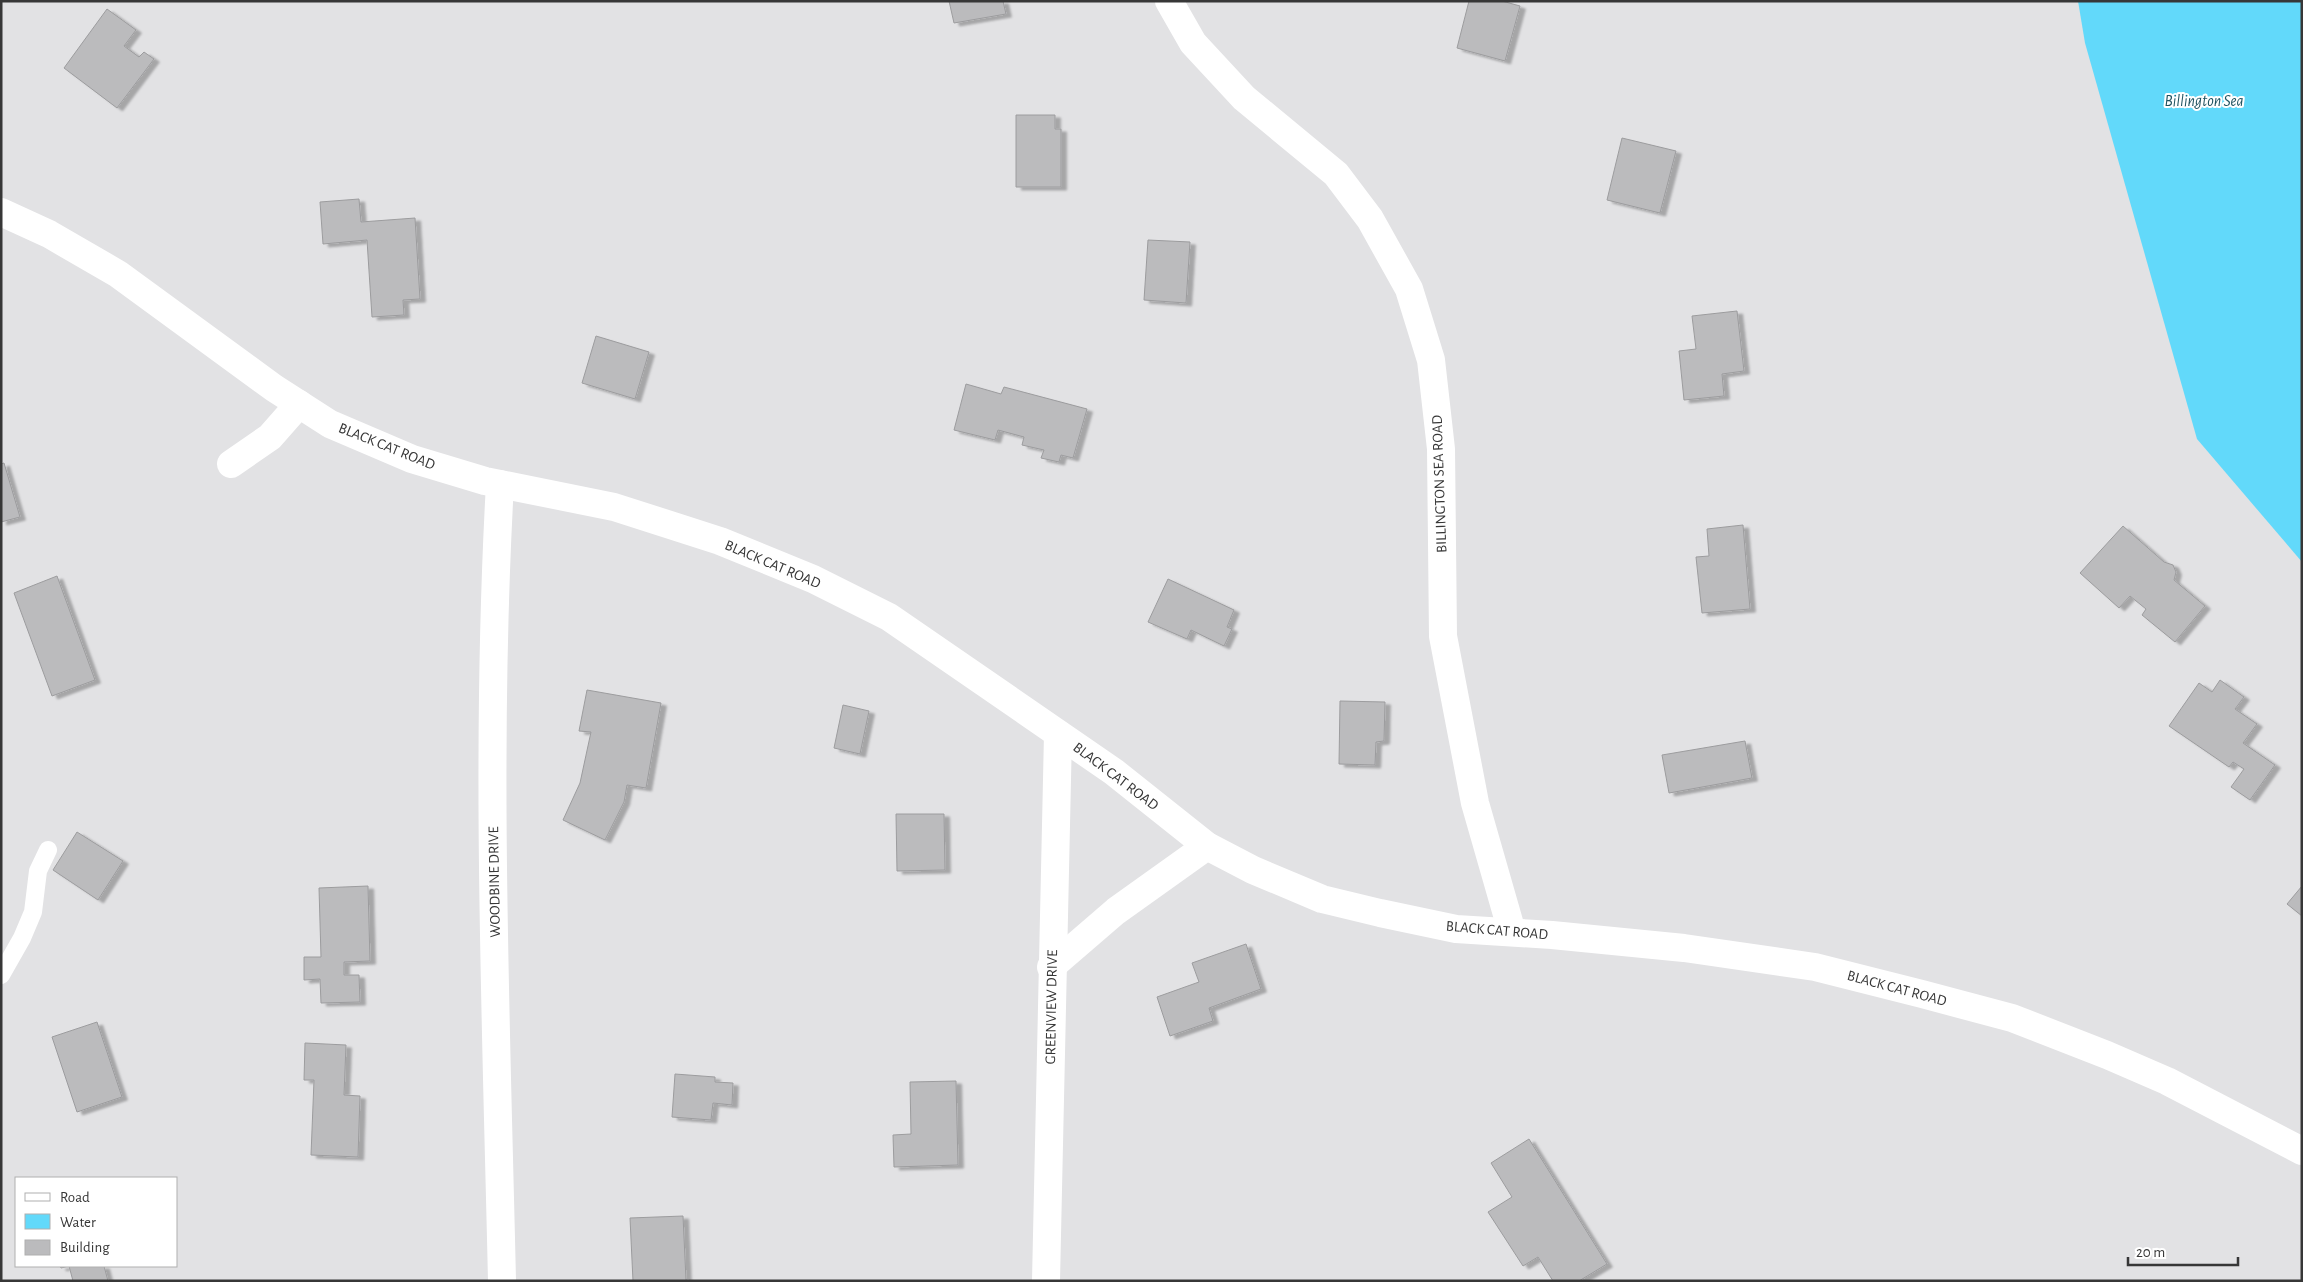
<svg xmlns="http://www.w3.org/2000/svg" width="2303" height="1282" viewBox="0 0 2303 1282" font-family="'Alegreya Sans',sans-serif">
  <defs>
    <filter id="shadow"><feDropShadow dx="5.5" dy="3" stdDeviation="1" flood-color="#0004"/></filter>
  </defs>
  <rect width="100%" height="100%" fill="#e2e2e4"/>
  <polygon fill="#62d9fa" points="2078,1 2302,1 2302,562 2197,439 2085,43"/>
  <g fill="#bbbbbd" stroke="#9c9c9e" filter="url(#shadow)">
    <polygon points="949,1 1003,1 1006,14 954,23"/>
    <polygon points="1469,1 1502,1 1520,6 1505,61 1457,48"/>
    <polygon points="107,9 136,30 124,46 139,57 144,52 154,59 117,108 64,68"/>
    <polygon points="1016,115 1055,115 1055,129 1061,129 1061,187 1016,187"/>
    <polygon points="1622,138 1676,151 1660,213 1607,200"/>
    <polygon points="359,199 361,222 415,218 420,299 403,300 404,315 372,317 367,240 323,244 320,202"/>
    <polygon points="1148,240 1190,242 1186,303 1144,300"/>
    <polygon points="1737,311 1744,371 1722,374 1724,396 1684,400 1679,351 1696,349 1692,316"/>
    <polygon points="596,336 649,352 635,399 582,383"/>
    <polygon points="966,384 1001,394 1004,387 1087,409 1073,458 1061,455 1059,462 1041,458 1044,450 1022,445 1024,437 998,430 995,440 954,430"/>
    <polygon points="4,463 20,517 1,522 1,464"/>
    <polygon points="1743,525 1750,609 1702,613 1696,557 1709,556 1707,529"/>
    <polygon points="2123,526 2164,562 2173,565 2176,572 2174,580 2205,606 2175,642 2142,615 2146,609 2130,596 2119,608 2080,573"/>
    <polygon points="57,576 95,680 52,696 14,593"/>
    <polygon points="1168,579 1234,610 1227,627 1232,629 1224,646 1191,630 1187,639 1148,622"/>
    <polygon points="2220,680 2244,697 2235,709 2257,724 2243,743 2275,765 2250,800 2231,787 2244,769 2233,762 2229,767 2169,726 2199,683 2212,692"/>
    <polygon points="587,690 661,703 646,788 627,785 624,802 605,840 563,820 580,783 591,732 579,731"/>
    <polygon points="1340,701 1385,702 1384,741 1376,742 1375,765 1339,764"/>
    <polygon points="843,705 869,711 860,754 834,748"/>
    <polygon points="1745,741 1752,778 1669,793 1662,755"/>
    <polygon points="896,814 944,814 945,870 897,871"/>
    <polygon points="77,832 123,861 98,900 53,870"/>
    <polygon points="368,886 370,961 344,962 344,975 359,975 360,1002 321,1003 320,979 304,980 304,957 321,957 319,888"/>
    <polygon points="2302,886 2302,916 2287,904"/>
    <polygon points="1246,944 1261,989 1209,1008 1213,1021 1170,1036 1157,997 1199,982 1192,963"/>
    <polygon points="97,1022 122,1097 77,1112 52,1037"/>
    <polygon points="305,1043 346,1045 344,1095 360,1096 358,1157 311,1155 314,1080 304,1080"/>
    <polygon points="675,1074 715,1077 715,1082 733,1083 732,1105 713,1103 711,1120 672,1117"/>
    <polygon points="956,1081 958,1165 894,1167 893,1135 911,1134 910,1082"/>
    <polygon points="1529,1139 1607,1264 1579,1281 1553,1281 1538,1257 1523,1266 1488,1212 1512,1197 1491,1163"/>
    <polygon points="683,1216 686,1280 693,1281 633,1281 630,1218"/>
    <polygon points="60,1266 104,1266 108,1281 73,1281 69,1266 61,1268"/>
  </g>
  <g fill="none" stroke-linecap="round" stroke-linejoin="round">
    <polyline stroke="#fff" stroke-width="18" points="1,975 22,938 33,912 38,871 48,850"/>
    <g stroke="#fff" stroke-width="28">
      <polyline points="1169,1 1193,43 1244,98 1336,174 1370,219 1409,289 1431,360 1441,449 1443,636 1475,803 1512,932"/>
      <polyline points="231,464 270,437 299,404"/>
      <path d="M500,484C485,749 496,1015 502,1281"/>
      <polyline points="1051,967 1116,911 1207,846"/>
      <polyline points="1046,1281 1058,734"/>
    </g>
    <polyline stroke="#fff" stroke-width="28" points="1,212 49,234 118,274 274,388 330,424 412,459 485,481 614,507 720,541 813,579 889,617 1114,772 1207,846 1253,870 1322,899 1380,913 1456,929 1552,935 1684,948 1815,967 1922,994 2012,1018 2107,1055 2167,1081 2302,1151"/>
  </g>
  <g text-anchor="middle" stroke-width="4" stroke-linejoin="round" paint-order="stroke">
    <g font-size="15" fill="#373737" stroke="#fff">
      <text transform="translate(387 446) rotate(22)" y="5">BLACK CAT ROAD</text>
      <text transform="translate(1439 484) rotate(-92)" y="5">BILLINGTON SEA ROAD</text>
      <text transform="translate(773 564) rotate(23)" y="5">BLACK CAT ROAD</text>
      <text transform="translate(1116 776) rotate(37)" y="5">BLACK CAT ROAD</text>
      <text transform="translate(494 882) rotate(-91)" y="5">WOODBINE DRIVE</text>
      <text transform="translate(1497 930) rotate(5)" y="5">BLACK CAT ROAD</text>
      <text transform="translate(1897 988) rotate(15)" y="5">BLACK CAT ROAD</text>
      <text transform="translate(1051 1007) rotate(-89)" y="5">GREENVIEW DRIVE</text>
    </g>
    <g font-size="16" font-style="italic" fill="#1f5260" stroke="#fff">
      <text x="2204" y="106">Billington Sea</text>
    </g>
  </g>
  <rect width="2303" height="1282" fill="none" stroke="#373737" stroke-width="5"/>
  <rect x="15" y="1177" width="162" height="90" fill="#ffffff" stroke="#afafaf"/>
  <rect x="25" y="1193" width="25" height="8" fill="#ffffff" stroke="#afafaf"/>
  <text x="60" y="1202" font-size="15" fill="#373737">Road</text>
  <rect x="25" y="1214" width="25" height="15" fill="#62d9fa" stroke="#afafaf"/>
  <text x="60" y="1227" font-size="15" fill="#373737">Water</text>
  <rect x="25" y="1240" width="25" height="15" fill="#bbbbbd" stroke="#afafaf"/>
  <text x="60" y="1252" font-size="15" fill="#373737">Building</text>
  <path d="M2128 1257v8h110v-8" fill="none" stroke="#373737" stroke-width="2.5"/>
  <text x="2136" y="1257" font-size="15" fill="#373737" stroke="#ffffff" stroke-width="4" paint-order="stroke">20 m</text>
</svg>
